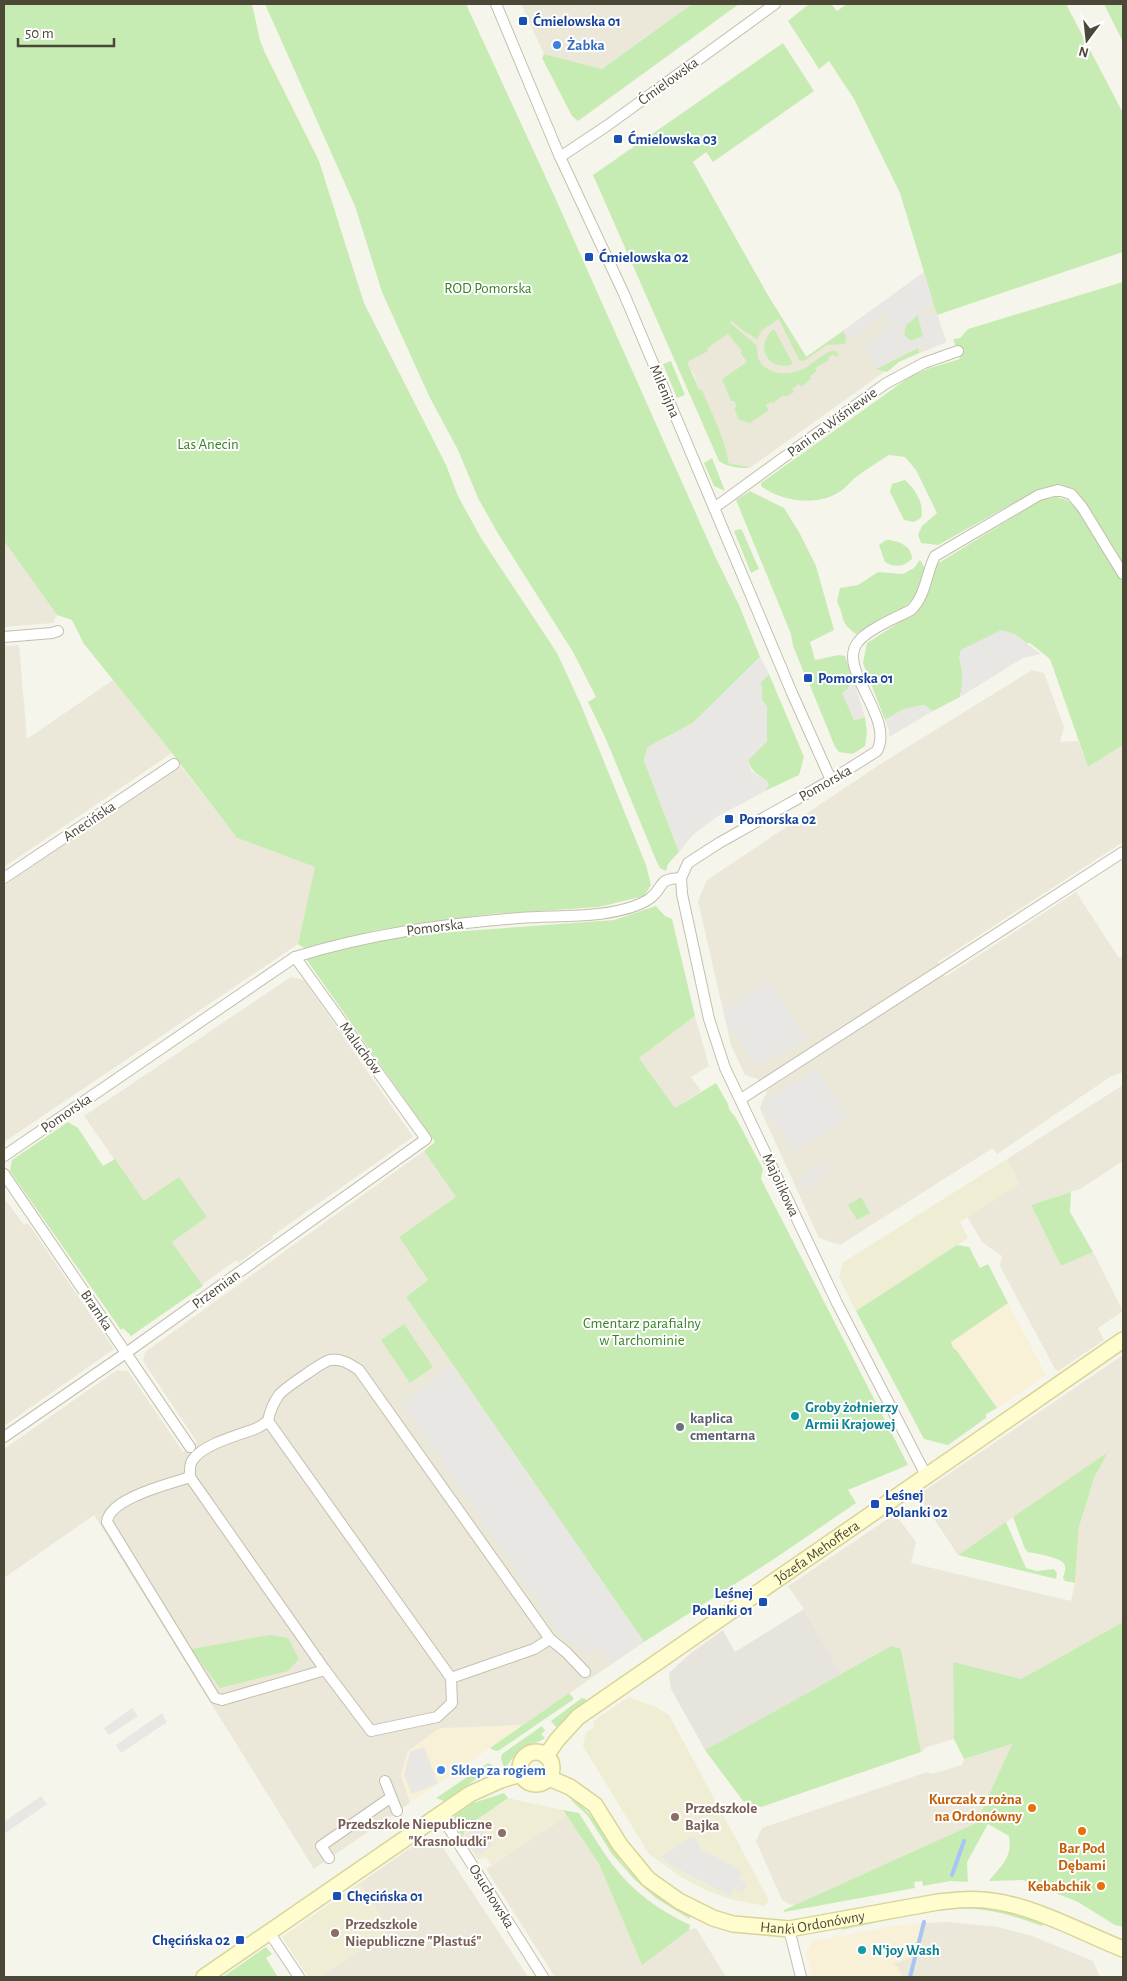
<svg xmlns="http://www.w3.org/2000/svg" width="1127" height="1981" viewBox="0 0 1127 1981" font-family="'Alegreya Sans',sans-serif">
  <rect width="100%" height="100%" fill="#f6f5eb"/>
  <g fill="#ebe8d9">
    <polygon points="521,4 692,4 602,69 544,54"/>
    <polygon points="924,272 946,342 898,362 751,467 728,463 728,458 725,447 701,389 699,389 694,374 679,355 769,297 807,357"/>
    <polygon points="4,541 57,615 53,623 4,627"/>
    <polygon points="19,645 27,739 113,680 172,753 4,867 4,646"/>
    <polygon points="1032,670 1044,673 1064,727 1060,742 1078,741 1088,767 1123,745 1123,842 938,962 945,977 1076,892 1119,958 1123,956 1123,1072 1110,1077 997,1154 993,1148 840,1245 819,1238 760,1109 764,1097 767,1094 758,1079 745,1075 731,1045 698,901 707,880 882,763"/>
    <polygon points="181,766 237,838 316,867 298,944 4,1142 4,886"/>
    <polygon points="291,977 304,980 413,1137 272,1236 273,1238 238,1263 236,1260 202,1285 84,1116"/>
    <polygon points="695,1016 709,1066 691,1077 701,1091 675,1108 639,1058"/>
    <polygon points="1123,1085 1123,1161 1080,1189 1031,1205 1061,1266 1093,1252 1123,1311 1098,1328 1104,1340 1058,1371 1055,1369 1000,1266 1002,1256 983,1243 967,1217 1019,1184 1007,1159"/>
    <polygon points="424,1151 457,1197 399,1237 428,1280 406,1297 644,1642 523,1725 439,1729 408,1751 401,1774 410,1803 314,1869 94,1515 4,1578 4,1449 117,1370 128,1371 183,1452 185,1451 197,1442 143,1361 145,1352"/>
    <polygon points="4,1198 24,1225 28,1223 114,1349 4,1426"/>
    <polygon points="1123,1355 1123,1622 1021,1679 953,1663 954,1739 927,1747 921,1752 901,1649 891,1646 841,1674 804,1609 788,1586 895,1514 916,1542 911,1563 1071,1601 1075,1583 1079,1527 1094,1478 1107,1453 958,1555 918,1495"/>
    <polygon points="1012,1744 976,1823 796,1905 791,1905 782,1900 756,1841 762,1828 927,1772 932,1774 962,1765 964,1759"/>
    <polygon points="567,1816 599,1864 642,1964 689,1930 696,1928 726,1977 555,1977 486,1869"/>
    <polygon points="426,1837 438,1840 528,1977 320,1977 389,1930 360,1883"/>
    <polygon points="948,1922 998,1927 1032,1936 1093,1961 1100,1977 903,1977 897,1967 893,1964 913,1957 923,1923"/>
  </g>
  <g fill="#f8f0d7">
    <polygon points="1008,1303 1046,1375 997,1408 957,1351 953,1348 950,1342"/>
    <polygon points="523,1725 504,1738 410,1803 401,1774 408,1751 440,1728"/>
    <polygon points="923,1923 913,1957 893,1964 897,1967 903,1977 813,1977 806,1952 813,1941 889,1927"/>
  </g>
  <polygon fill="#e6e4dc" points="804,1609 841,1674 705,1750 671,1689 669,1673 691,1653 723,1630 735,1652"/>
  <g fill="#f0edd5">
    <polygon points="1007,1159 1019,1184 960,1222 968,1238 856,1311 839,1277 842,1263"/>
    <polygon points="629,1697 656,1707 669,1715 769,1900 765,1906 729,1899 708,1891 681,1877 649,1854 583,1746 586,1732 594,1727 593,1721"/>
    <polygon points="508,1798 563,1810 567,1816 491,1865 486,1857 478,1860 463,1837 465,1828"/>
    <polygon points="360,1883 389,1930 320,1977 308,1977 282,1937"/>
  </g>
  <g fill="#c7ecb3">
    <polygon points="4,4 252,4 260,40 265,53 319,161 364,303 446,465 458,496 481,538 557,653 581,705 646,865 651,885 644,896 599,907 491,914 376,930 317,946 304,948 298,944 315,867 237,838 172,753 84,644 72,620 57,615 4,541"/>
    <polygon points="265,4 466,4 553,193 714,554 739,605 760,657 693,723 648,747 644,760 679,852 668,864 666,871 660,868 656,860 605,737 588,702 596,697 573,652 497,532 478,498 458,450 429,396 382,292 355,206"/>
    <polygon points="692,4 739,4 578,121 572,116 542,58 544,54 602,69"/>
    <polygon points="809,4 831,4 837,11 847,4 1066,4 1123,113 1123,252 937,315 900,193 854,99 829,61 819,69 788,21"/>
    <polygon points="1104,4 1123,4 1123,42"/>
    <path d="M783,43L814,91L713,162L706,152L693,162L769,297L806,357L843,331L846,336L845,344L827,345L804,361L799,360L779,319L762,330L757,339L741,329L732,321L730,322C735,328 754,342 756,345C758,350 757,356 759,360C768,376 790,376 805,368C815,362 823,353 834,350L839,355L836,357L834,354L829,357V360L815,368L817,371L810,376L811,379L801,387L799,384L792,389L794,392L786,397L784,395L773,403L770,402L766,405L769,410L750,423L739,420L734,408L737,407L734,401H731L722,379L747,362L740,352L742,351L728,334L707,348L708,351L687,362L699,389L702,390C708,405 730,450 728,463L751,467C743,470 725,466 719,461L593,175Z"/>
    <path d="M1123,282V566L1086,504L1073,489L1059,484L1037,490L938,545L921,543L918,535L922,526L937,513L916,470L905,457L889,455C878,462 867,469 856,477C849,483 844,490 836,494C814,506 780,501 761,486V483L911,376L930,368L960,359L953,339L960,338L968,329Z"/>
    <polygon points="918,315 924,336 911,341 904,335 906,325"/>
    <path d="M774,329L793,364C767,373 754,345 774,329Z"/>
    <polygon points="918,348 919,353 899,362 887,372 876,369"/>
    <polygon points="671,361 685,395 677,398 663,364"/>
    <polygon points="712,458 725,491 714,486 704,463"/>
    <path d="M905,480C915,489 925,504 921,518L914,522L904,520L890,492L892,484Z"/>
    <polygon points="750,491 784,508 799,532 816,566 834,630 810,642 815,660 839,655 845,656 853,678 848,689 843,693 854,720 865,717 867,732 865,746 853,754 839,752 835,747 809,683 811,681 807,672 804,673 793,646 791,634 736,500"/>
    <path d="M1057,497L1067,500L1077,509L1123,582V745L1088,767L1050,659L1030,643L980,642L961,650C959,659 961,663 962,671C963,680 962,688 960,697L933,711L924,705L904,709L885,720L863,663L867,643L917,611L924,602L937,564L1041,500Z"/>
    <polygon points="740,529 742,530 759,569 751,573 734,531"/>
    <path d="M886,540C898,540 912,546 912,559C903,567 895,568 885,562L879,545Z"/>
    <path d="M920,560C926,568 925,572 921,581C919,587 917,593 913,599C902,613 872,624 856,634C838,621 846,618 837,602L840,588L858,585L878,572L903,574L914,568Z"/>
    <path d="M769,674L804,757L799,775L765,791L769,784C760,774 752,774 748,760L767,741V707L762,700L761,682Z"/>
    <polygon points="656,906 665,916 672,919 695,1016 639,1058 675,1108 716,1083 728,1104 729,1109 736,1118 763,1169 761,1179 908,1465 848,1490 856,1503 774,1559 644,1642 406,1297 428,1280 399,1237 456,1197 424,1151 435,1142 306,959 373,940 410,935 614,920"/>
    <polygon points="68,1122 78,1128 103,1166 115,1159 144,1201 179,1177 207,1217 172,1242 203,1286 131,1336 123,1328 121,1330 10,1171 12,1160"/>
    <polygon points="1071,1192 1070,1212 1093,1252 1061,1266 1031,1205"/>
    <polygon points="861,1197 870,1213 857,1220 848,1205"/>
    <polygon points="957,1245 969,1247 980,1268 988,1264 1008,1303 951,1342 953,1348 957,1351 997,1408 986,1414 986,1418 948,1445 924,1439 856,1311"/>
    <polygon points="404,1324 433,1367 410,1383 381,1340"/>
    <path d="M1108,1452L1094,1478L1079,1527L1075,1583L1065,1581L1063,1578C1064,1575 1066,1569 1065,1566C1064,1557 1036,1554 1028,1552L1025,1549L1013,1517Z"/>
    <polygon points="1006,1522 1026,1568 1037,1571 1054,1569 1057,1573 1056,1579 958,1555"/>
    <path d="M1123,1622V1927L1115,1925L1078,1902L1023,1880L989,1881C1001,1866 1013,1857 1009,1836L988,1824L967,1862L968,1882L950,1881L923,1886L922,1881L914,1882L915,1888L784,1912V1910L976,1823L1012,1744L964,1759L954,1739L953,1662L1021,1679Z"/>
    <polygon points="270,1635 288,1638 299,1659 288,1671 220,1688 191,1649"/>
    <polygon points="891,1646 901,1649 921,1752 761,1807 743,1801 705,1750"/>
    <polygon points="569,1693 574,1699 498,1751 493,1750 490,1748"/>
    <polygon points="582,1698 586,1699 585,1704 556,1727 551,1721"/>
    <path d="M542,1726L545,1731L541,1734L545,1738C537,1744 527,1743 520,1749C513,1755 511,1763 504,1768L501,1758L502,1754Z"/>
    <polygon points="488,1763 492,1765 494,1771 478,1778 444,1801 436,1798"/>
    <polygon points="504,1793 508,1798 465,1828 463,1837 450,1819 473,1803"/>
    <path d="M570,1799C595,1810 608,1846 626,1867C644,1888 666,1903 690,1916V1919L657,1899L634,1879L612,1854L588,1816Z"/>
    <path d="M563,1810L579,1813C590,1830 600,1848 612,1864C632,1891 660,1911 690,1925L689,1930L642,1965L599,1864Z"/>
    <path d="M972,1907C995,1908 1023,1912 1043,1925L1042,1926C1020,1918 998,1911 975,1909C932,1907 883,1922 841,1930L842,1928L933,1910Z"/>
    <polygon points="266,1947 272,1954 266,1958 278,1977 223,1977"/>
  </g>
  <g fill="#e8e7e3">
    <polygon points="924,272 933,303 900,330 910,341 923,336 918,317 936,311 946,342 926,351 924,343 917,344 918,348 876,369 865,347 893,323 886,312 849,340 843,331"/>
    <polygon points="1001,630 1015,634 1041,654 1023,658 960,697 962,687 962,671 959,658 961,650"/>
    <polygon points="760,657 769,674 761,682 762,700 767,707 767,741 748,760 751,771 764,779 769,784 765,791 715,818 693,835 679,852 644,760 648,747 693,723"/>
    <polygon points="853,678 865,717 854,720 842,693 848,689"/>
    <polygon points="924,705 933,711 889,737 889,731 885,720 904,709"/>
    <polygon points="769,981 807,1038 783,1054 775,1054 756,1067 726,1020 724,1010"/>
    <polygon points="817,1068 847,1118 794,1152 762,1103"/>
    <polygon points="824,1163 830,1172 803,1189 797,1179"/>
    <polygon points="453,1365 644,1642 610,1664 599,1648 588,1656 559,1632 402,1403"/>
    <polygon points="132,1708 138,1716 109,1735 104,1728"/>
    <polygon points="162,1713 167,1722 121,1753 116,1745"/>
    <polygon points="424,1747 438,1783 412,1794 404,1775 410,1752"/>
    <polygon points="41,1796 47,1804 4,1834 4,1822"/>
    <polygon points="480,1827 493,1845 478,1855 466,1839 466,1834"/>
    <polygon points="694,1836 703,1852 704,1851 742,1871 738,1879 747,1884 742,1893 734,1888 730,1896 669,1864 661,1856"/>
  </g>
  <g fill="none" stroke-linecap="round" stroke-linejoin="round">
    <g stroke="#a6c5f5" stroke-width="4">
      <polyline points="952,1875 964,1841"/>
      <polyline points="910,1977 924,1922"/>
    </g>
    <g stroke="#c3bfad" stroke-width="12">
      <g id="street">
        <polyline points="496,4 560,157 624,294 792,693 831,780"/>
        <polyline points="560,157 608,125 775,4"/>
        <polyline points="714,508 885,384 924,363 958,351"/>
        <polyline points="4,637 52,633 58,631"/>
        <polyline points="4,878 174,764"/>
        <polyline points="741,1099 1123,852"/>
        <path d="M4,1156L295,957C369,934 442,924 519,918C545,916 572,917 599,914C614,912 636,908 649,899C666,887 655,879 681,878"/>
        <polyline points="4,1174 190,1447"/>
        <polyline points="268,1421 451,1678"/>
        <polyline points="4,1437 126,1353 426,1139 295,957"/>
        <path d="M190,1477C170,1484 109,1498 107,1522L215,1698L222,1700L325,1670"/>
        <path d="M927,1477L837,1303L725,1068L709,1019L682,894L681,878L688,863L719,843L831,780L877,751C895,717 836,669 858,642C868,629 896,618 911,610C926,596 926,573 935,556L1039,495L1058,490L1071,494L1082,507L1123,574"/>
        <path d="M550,1639L534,1649L451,1678L452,1703L437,1717L371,1731L325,1670L190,1477C190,1472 189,1466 192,1461C201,1445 238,1435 255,1429C260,1427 264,1424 268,1421C270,1411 273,1403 279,1395C282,1390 324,1361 330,1360C341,1358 350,1364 359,1370L550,1639L566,1652L585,1672"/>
        <polyline points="385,1781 397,1811"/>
        <polyline points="440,1814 543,1977"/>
        <polyline points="329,1858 321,1846 390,1798"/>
        <polyline points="789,1929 801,1977"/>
        <polyline points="269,1932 299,1977"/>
      </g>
    </g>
    <g stroke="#d8d499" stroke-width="18">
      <g id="secondary">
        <circle cx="536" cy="1768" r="16"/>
        <path id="s1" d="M546,1756L557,1740L578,1717L1123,1340"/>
        <path id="s2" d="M549,1778L570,1787L595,1805L620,1845L648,1879L679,1901L713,1918L733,1924L789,1929L938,1902C956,1900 974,1898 992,1901C1034,1906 1083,1933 1123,1949"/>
        <polyline points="204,1977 470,1794 501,1780 521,1774"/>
      </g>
    </g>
    <use href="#street" stroke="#fff" stroke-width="10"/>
    <use href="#secondary" stroke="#fffdcd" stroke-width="15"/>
  </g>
  <g fill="#1a4fb4" stroke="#fff" stroke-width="2">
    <rect x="518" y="16" width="10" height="10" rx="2.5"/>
    <rect x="613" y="134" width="10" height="10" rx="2.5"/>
    <rect x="584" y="252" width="10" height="10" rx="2.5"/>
    <rect x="803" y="673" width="10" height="10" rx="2.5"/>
    <rect x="724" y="814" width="10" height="10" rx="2.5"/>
    <rect x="870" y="1499" width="10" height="10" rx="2.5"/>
    <rect x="758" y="1597" width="10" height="10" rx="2.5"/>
    <rect x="332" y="1891" width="10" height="10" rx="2.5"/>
    <rect x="235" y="1935" width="10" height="10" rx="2.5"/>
  </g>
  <g fill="#3f7fe0" stroke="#fff" stroke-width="2">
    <circle cx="557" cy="45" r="5"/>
    <circle cx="441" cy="1770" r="5"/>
  </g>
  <g fill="#0f9aa8" stroke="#fff" stroke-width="2">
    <circle cx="795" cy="1416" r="5"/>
    <circle cx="862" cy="1950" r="5"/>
  </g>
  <circle fill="#6b7280" stroke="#fff" stroke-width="2" cx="680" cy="1427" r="5"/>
  <g fill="#e8710a" stroke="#fff" stroke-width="2">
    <circle cx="1032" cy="1808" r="5"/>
    <circle cx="1082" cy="1831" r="5"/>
    <circle cx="1101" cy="1886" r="5"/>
  </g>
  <g fill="#8d6e63" stroke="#fff" stroke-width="2">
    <circle cx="675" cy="1817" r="5"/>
    <circle cx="502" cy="1833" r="5"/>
    <circle cx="335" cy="1933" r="5"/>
  </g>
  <g text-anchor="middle" stroke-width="4" stroke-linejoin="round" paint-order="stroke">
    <g font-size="15" font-weight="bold" fill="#164399" stroke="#fff" text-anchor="start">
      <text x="533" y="26">Ćmielowska 01</text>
      <text x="628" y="144">Ćmielowska 03</text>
      <text x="599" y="262">Ćmielowska 02</text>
      <text x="818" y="683">Pomorska 01</text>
      <text x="739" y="824">Pomorska 02</text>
      <text x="885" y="1500">Leśnej<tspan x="885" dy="17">Polanki 02</tspan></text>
      <text x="753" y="1598" text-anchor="end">Leśnej<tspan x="753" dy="17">Polanki 01</tspan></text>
      <text x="347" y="1901">Chęcińska 01</text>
      <text x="230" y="1945" text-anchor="end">Chęcińska 02</text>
    </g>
    <g font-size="15" font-weight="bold" fill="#366cbe" stroke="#fff" text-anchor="start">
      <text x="567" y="50">Żabka</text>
      <text x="451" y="1775">Sklep za rogiem</text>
    </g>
    <g font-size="15" fill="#4c4838" stroke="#fff">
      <text transform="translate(668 81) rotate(-36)" y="5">Ćmielowska</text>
      <text transform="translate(665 391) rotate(67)" y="5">Milenijna</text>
      <text transform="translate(832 422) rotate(-36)" y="5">Pani na Wiśniewie</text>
      <text transform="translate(825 783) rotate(-30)" y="5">Pomorska</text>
      <text transform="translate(89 821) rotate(-34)" y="5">Anecińska</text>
      <text transform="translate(435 927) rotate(-7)" y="5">Pomorska</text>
      <text transform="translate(361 1048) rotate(54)" y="5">Maluchów</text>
      <text transform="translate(66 1113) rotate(-34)" y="5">Pomorska</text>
      <text transform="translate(781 1185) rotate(65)" y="5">Majolikowa</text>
      <text transform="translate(216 1289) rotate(-36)" y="5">Przemian</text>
      <text transform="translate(97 1310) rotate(56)" y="5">Bramka</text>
      <text dy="5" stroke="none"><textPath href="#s1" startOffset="341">Józefa Mehoffera</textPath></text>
      <text transform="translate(492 1896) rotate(58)" y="5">Osuchowska</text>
      <text dy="5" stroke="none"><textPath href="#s2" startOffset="322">Hanki Ordonówny</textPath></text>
    </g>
    <g font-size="15" fill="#388227" stroke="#fff">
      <text x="488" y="293">ROD Pomorska</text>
      <text x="208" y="449">Las Anecin</text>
      <text x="642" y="1328">Cmentarz parafialny<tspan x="642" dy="17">w Tarchominie</tspan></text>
    </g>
    <g font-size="15" font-weight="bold" fill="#0d838f" stroke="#fff" text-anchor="start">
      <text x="805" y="1412">Groby żołnierzy<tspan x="805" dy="17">Armii Krajowej</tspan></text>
      <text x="872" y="1955">N'joy Wash</text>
    </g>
    <g font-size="15" font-weight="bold" fill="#5b616d" stroke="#fff" text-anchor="start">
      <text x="690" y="1423">kaplica<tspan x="690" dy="17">cmentarna</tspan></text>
    </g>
    <g font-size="15" font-weight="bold" fill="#c56008" stroke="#fff" text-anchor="end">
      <text x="1022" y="1804">Kurczak z rożna<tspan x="1022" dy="17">na Ordonówny</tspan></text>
      <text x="1082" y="1853" text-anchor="middle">Bar Pod<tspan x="1082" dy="17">Dębami</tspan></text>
      <text x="1091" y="1891">Kebabchik</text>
    </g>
    <g font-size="15" font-weight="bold" fill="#785e54" stroke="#fff" text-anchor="start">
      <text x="685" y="1813">Przedszkole<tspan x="685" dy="17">Bajka</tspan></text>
      <text x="492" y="1829" text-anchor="end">Przedszkole Niepubliczne<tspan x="492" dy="17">"Krasnoludki"</tspan></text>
      <text x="345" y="1929">Przedszkole<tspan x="345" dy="17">Niepubliczne "Plastuś"</tspan></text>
    </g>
  </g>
  <rect width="1127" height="1981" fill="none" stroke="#4c4838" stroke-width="10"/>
  <g transform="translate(1087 40) rotate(195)" stroke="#ffffff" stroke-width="4" paint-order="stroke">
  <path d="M0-4L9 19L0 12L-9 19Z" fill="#4c4838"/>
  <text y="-8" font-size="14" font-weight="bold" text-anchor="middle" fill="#4c4838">N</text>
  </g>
  <path d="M18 38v8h96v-8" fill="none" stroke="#4c4838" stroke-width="2.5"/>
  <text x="25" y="38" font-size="15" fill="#4c4838" stroke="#ffffff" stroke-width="4" paint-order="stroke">50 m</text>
</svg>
